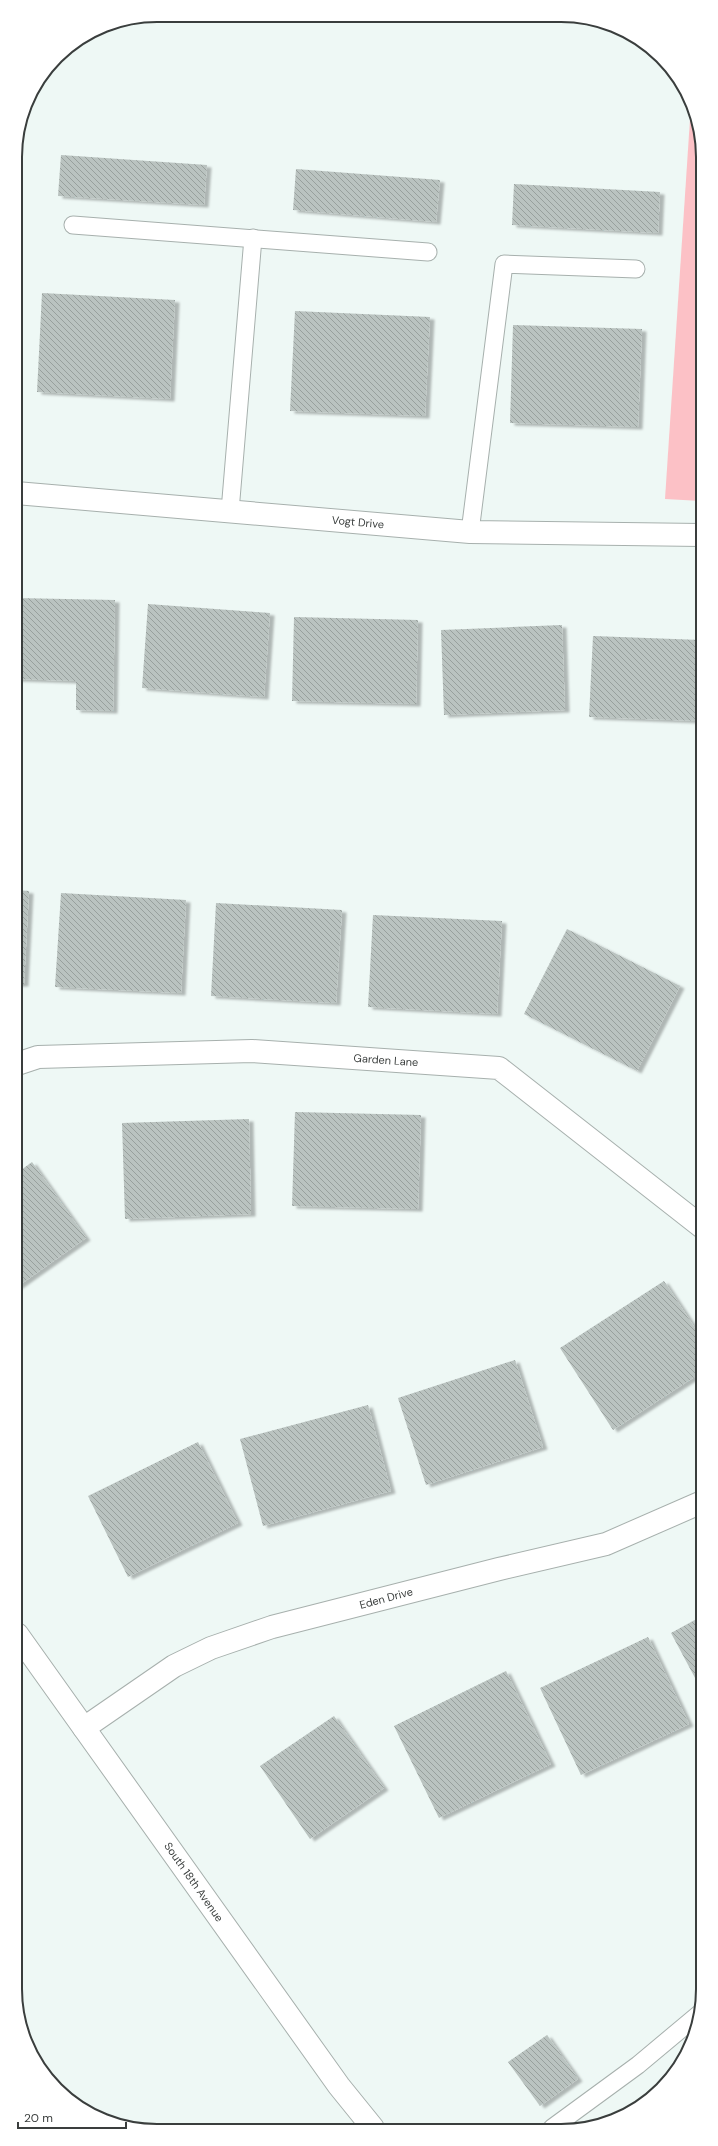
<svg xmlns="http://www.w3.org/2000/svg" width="718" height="2146" viewBox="0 0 718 2146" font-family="'DM Sans',sans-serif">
  <defs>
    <pattern id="building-back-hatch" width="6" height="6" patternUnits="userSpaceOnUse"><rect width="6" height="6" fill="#bac3c0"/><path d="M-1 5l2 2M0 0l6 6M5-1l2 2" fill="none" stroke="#98a09d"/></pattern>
    <filter id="shadow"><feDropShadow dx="4.5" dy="2.5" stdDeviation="1" flood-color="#0004"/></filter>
  </defs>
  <rect width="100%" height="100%" fill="#eef8f5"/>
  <polygon fill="#fcc1c6" points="691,104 700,129 701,501 665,499"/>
  <g fill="url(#building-back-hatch)" filter="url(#shadow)">
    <polygon points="61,155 207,165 204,205 58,196"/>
    <polygon points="296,169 440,180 436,222 293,210"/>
    <polygon points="514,184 660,192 658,233 512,225"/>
    <polygon points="696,257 700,257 700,304 695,304"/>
    <polygon points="42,293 175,300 170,399 37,392"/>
    <polygon points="295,311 430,317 425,416 290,411"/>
    <polygon points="513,325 642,329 638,427 510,423"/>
    <polygon points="16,598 115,600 113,711 76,710 76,681 16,679"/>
    <polygon points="148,604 270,613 264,697 142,688"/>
    <polygon points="294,617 418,620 416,704 292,701"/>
    <polygon points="562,625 565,710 444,715 441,630"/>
    <polygon points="593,636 701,640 701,721 589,717"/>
    <polygon points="16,890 29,891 24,984 16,984"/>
    <polygon points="61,893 186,900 181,993 55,987"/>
    <polygon points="216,903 342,910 336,1003 211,996"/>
    <polygon points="373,915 502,921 497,1014 368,1007"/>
    <polygon points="567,929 680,986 637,1071 524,1014"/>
    <polygon points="295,1112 421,1115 418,1209 292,1206"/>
    <polygon points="249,1119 251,1214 125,1219 122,1123"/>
    <polygon points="32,1162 86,1238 17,1287 17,1173"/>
    <polygon points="664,1281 702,1339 702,1372 613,1430 560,1348"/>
    <polygon points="515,1360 543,1447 426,1485 398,1398"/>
    <polygon points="368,1405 391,1491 263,1526 240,1439"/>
    <polygon points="198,1442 238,1523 128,1577 88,1496"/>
    <polygon points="702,1616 702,1691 671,1633"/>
    <polygon points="648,1637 689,1724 581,1775 540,1688"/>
    <polygon points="506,1671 551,1764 439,1818 394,1726"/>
    <polygon points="334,1716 384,1788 310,1839 260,1766"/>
    <polygon points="547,2035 578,2079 540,2106 508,2062"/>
  </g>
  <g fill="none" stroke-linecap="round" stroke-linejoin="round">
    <g stroke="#a7b0ad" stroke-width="19">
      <g id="service">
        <polyline points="73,225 428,252"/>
        <polyline points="230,511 253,238"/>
        <polyline points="470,532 504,264 636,269"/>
        <polyline points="552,2128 638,2065 699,2014"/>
      </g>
    </g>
    <g stroke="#a7b0ad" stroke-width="24">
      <g id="minor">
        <polyline points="16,493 470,532 701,535"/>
        <polyline points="17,1064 38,1057 252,1051 499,1068 702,1227"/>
        <polyline points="84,1728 174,1666 211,1648 272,1627 499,1569 606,1544 702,1502"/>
      </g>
    </g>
    <g stroke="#a7b0ad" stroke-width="24">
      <polyline id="tertiary" points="17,1634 339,2086 373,2128"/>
    </g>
    <use href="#service" stroke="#fff" stroke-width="17"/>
    <use href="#minor" stroke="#fff" stroke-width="22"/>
    <use href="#tertiary" stroke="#fff" stroke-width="22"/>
  </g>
  <g text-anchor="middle" stroke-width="3.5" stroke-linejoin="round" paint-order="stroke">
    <g font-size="11" fill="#3a3e3d" stroke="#fff">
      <text transform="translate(358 522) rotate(5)" y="4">Vogt Drive</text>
      <text transform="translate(386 1060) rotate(4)" y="4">Garden Lane</text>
      <text transform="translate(386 1598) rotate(-15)" y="4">Eden Drive</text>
      <text transform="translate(194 1882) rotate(55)" y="4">South 18th Avenue</text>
    </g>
  </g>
  <path d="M0 0H718V2146H0ZM157 22H561A135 135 0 0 1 696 157V1989A135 135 0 0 1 561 2124H157A135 135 0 0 1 22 1989V157A135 135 0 0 1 157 22Z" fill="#fff" fill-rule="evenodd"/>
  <path fill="none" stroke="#3a3e3d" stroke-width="2" d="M157 22H561A135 135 0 0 1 696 157V1989A135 135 0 0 1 561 2124H157A135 135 0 0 1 22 1989V157A135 135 0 0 1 157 22Z"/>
  <path d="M18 2122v6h108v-6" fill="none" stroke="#3a3e3d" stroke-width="2"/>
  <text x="24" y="2122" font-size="12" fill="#3a3e3d" stroke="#ffffff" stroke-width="3" paint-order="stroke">20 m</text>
</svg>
